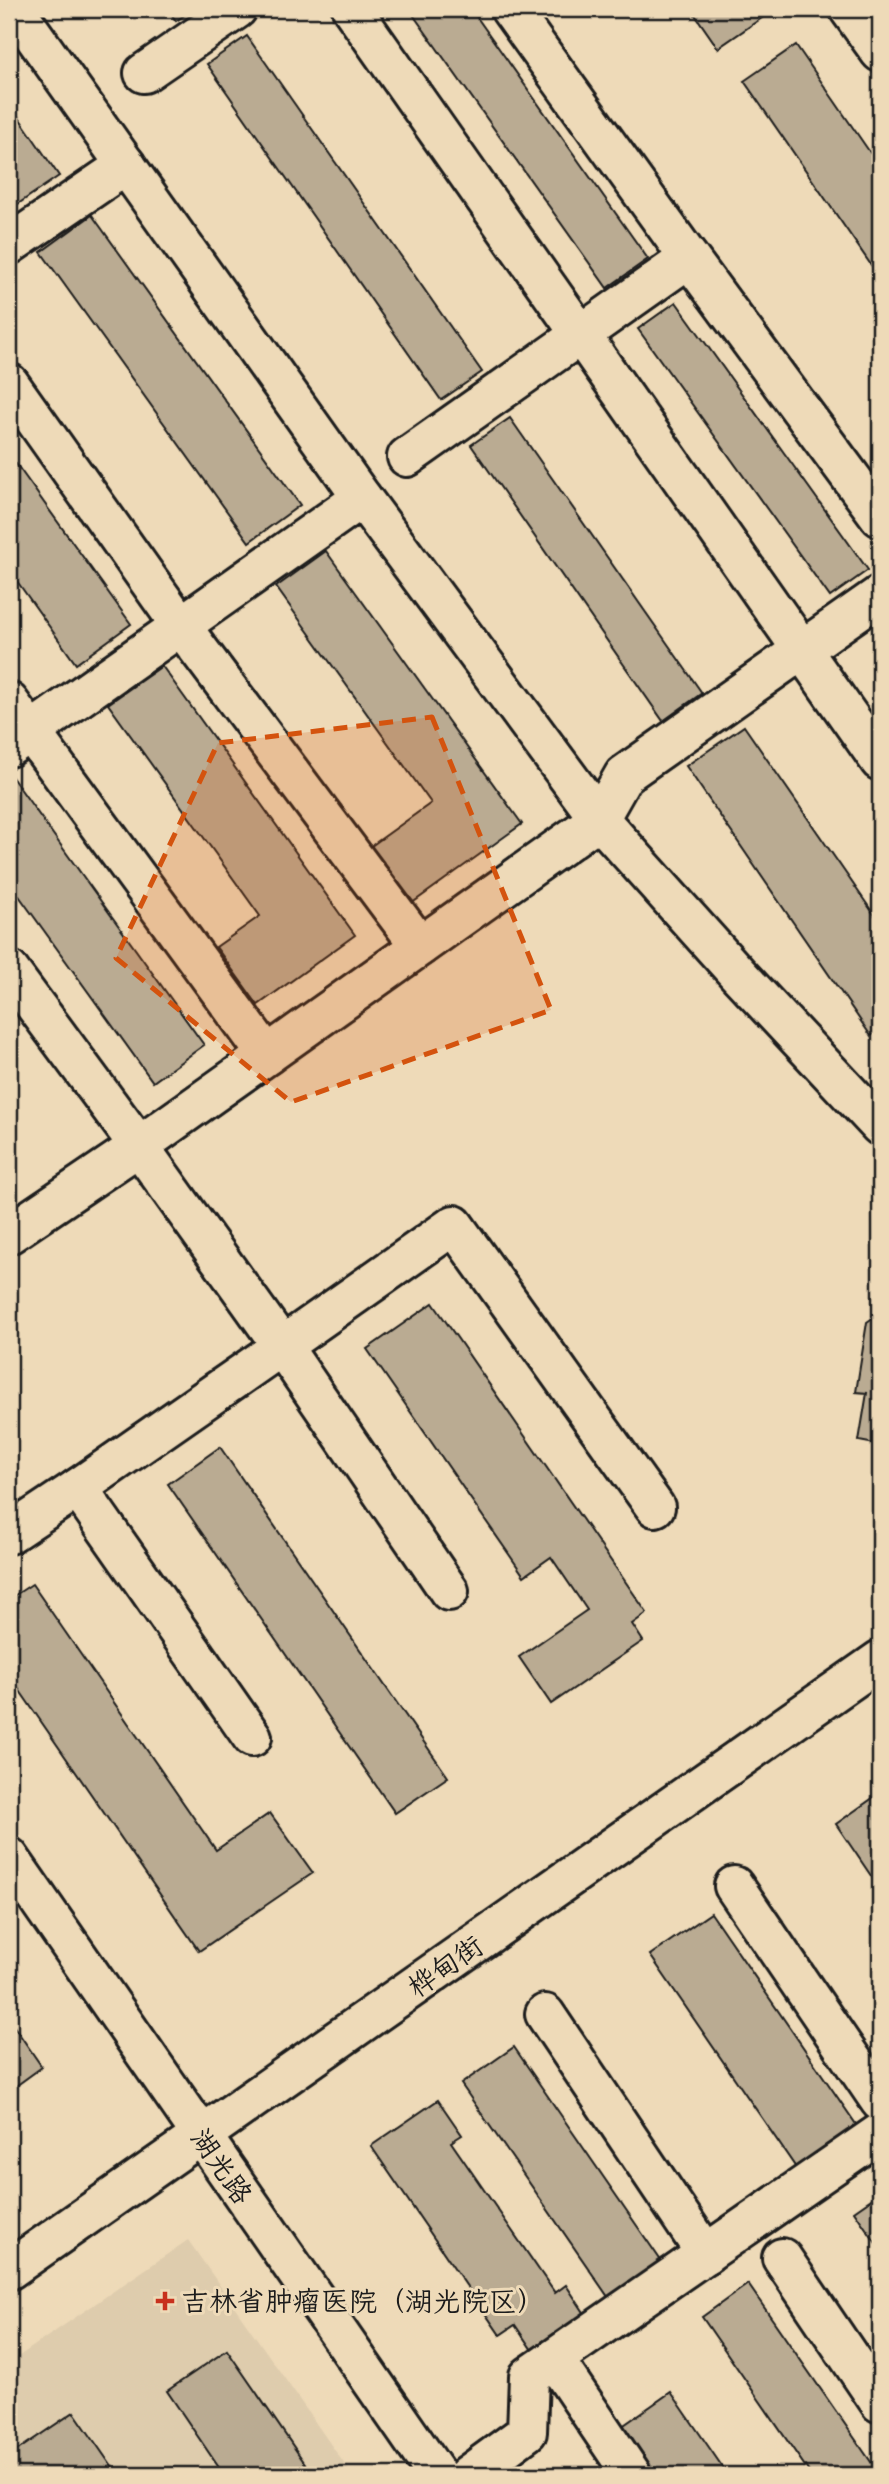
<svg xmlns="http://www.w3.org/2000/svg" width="889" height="2484" viewBox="0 0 889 2484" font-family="Mynerve,'LXGW WenKai TC',sans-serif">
  <rect width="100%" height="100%" fill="#eedab8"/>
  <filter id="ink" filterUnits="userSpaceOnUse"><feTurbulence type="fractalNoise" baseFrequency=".0143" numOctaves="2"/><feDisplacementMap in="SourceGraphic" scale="14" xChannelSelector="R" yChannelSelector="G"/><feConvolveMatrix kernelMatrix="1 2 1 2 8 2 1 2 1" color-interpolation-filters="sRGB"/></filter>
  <g filter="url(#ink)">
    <polygon fill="#deccad" points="188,2240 352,2475 9,2475 9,2363"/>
    <g fill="#baab92" stroke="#1c1c1c" stroke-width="2">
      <polygon points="168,9 193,9 176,21"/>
      <polygon points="409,9 471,9 648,259 607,288"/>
      <polygon points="691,9 775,9 718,48"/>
      <polygon points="247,36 482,372 441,400 207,64"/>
      <polygon points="796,45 880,167 880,278 744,81"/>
      <polygon points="9,103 59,176 12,208 9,203"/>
      <polygon points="92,215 300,505 249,542 41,252"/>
      <polygon points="676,302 868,570 830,597 638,329"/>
      <polygon points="510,418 702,693 663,721 471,445"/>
      <polygon points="9,454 131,624 76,664 9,570"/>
      <polygon points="326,551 522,824 408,906 367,849 431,803 276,587"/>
      <polygon points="162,666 355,935 258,1005 216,947 260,916 108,704"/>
      <polygon points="744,726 880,923 880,1029 871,1036 686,766"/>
      <polygon points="9,773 204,1045 153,1082 9,882"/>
      <polygon points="433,1303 647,1613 632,1624 643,1641 551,1704 519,1657 587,1610 551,1557 524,1576 367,1349"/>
      <polygon points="880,1313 880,1445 859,1441 867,1393 856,1392 867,1322"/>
      <polygon points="220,1447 448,1777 395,1813 168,1484"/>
      <polygon points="32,1584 216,1850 270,1813 313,1873 199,1951 9,1675 9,1599"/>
      <polygon points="880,1793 880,1889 836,1824"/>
      <polygon points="711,1913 862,2133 801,2175 650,1955"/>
      <polygon points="9,2019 42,2067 9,2091"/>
      <polygon points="514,2047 666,2268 613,2304 461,2084"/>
      <polygon points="438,2100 462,2135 451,2142 555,2293 566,2285 589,2320 536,2356 515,2325 500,2335 371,2146"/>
      <polygon points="880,2193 880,2249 854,2211"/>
      <polygon points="748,2284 880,2475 811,2475 702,2317"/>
      <polygon points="227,2350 313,2475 224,2475 167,2391"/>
      <polygon points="671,2392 728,2475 654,2475 621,2427"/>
      <polygon points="74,2412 117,2474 9,2475 9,2456"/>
    </g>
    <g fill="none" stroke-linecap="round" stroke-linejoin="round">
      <g stroke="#1c1c1c" stroke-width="44">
        <g id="minor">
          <polyline points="15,9 362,498 599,819 737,973 880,1126"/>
          <polyline points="352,9 880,761"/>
          <polyline points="510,9 689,258"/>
          <polyline points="849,9 880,52"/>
          <polyline points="144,73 237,9"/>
          <polyline points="9,245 126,165"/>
          <polyline points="9,383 181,626 420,946"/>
          <polyline points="407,457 689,258 880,517"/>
          <polyline points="9,702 267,1055"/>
          <polyline points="9,747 362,498"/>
          <polyline points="9,970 139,1146 282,1346 78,1488 9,1534"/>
          <polyline points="9,1234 139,1146 599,819 624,775 880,595"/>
          <polyline points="78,1488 252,1737"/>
          <polyline points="449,1591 282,1346 454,1225 655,1507"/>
          <polyline points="9,1857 437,2475"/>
          <polyline points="734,1886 880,2101"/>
          <polyline points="545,2014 706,2254"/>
          <polyline points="782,2258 880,2403"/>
          <polyline points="9,2270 880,1660"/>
          <polyline points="554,2359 632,2475"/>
          <polyline points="468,2475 527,2432 529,2376 880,2133"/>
        </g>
      </g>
      <use href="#minor" stroke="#eedab8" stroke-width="38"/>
    </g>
  </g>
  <path fill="#d4530e" fill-opacity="0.2" stroke="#d4530e" stroke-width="5" stroke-dasharray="14 9" stroke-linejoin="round" d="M432,717L551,1010L291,1102L116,958L218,743Z"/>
  <path fill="#c8321e" stroke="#eedab8" stroke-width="2.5" d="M161.5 2290.5h7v7h7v7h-7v7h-7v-7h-7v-7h7z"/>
  <g text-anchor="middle" stroke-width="6" stroke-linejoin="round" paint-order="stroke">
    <g font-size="28" fill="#1c1c1c" stroke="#eedab8">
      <text transform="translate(445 1966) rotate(-35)" y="10">桦甸街</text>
      <text transform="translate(222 2166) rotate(55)" y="10">湖光路</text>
    </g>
    <g font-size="28" fill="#1c1c1c" stroke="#eedab8" text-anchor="start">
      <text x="181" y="2311">吉林省肿瘤医院（湖光院区）</text>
    </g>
  </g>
  <rect width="889" height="2484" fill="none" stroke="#eedab8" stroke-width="35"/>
  <rect x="18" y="18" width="854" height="2449" fill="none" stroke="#1c1c1c" stroke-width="2.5" filter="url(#ink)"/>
</svg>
